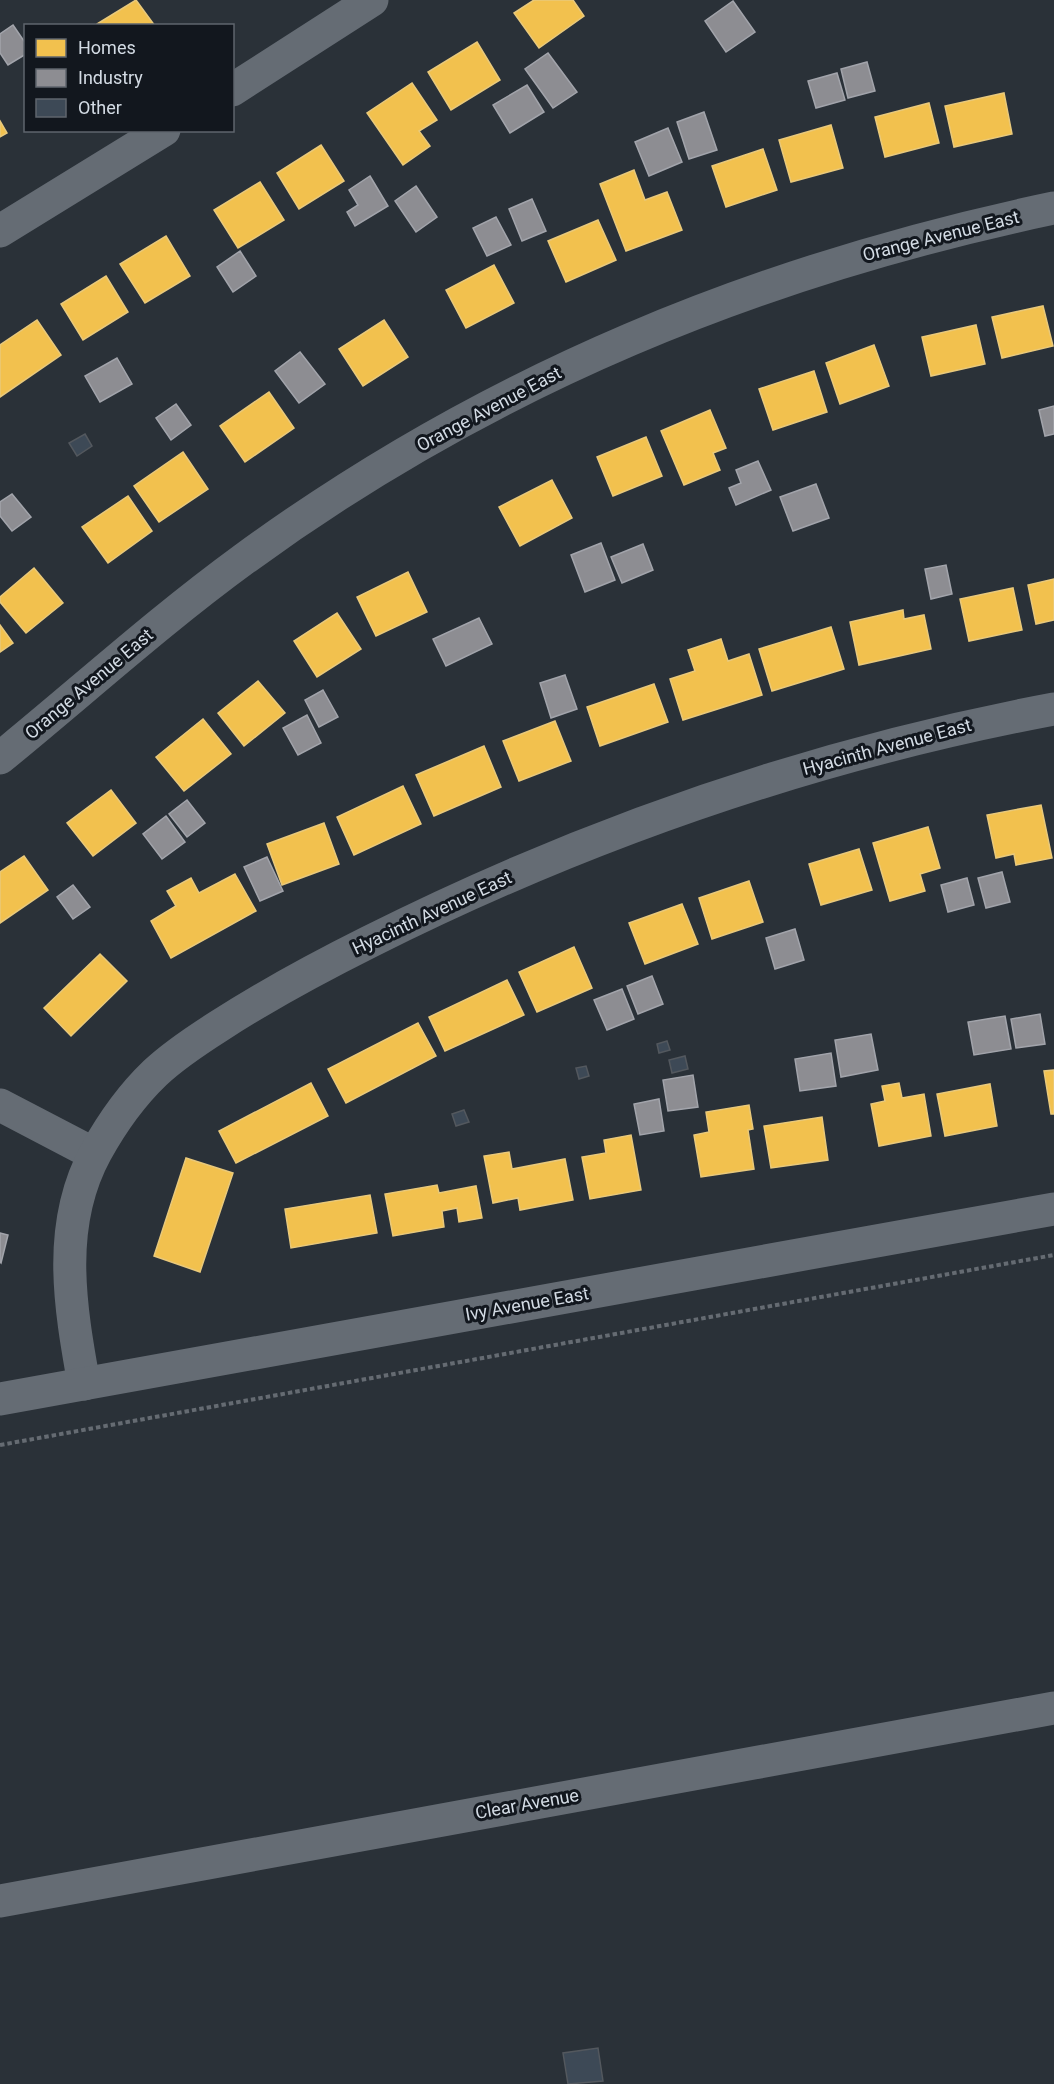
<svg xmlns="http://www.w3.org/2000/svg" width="1054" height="2084" viewBox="0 0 1054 2084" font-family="Roboto,sans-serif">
  <rect width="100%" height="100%" fill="#2a3138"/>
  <g fill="#f2c14e" stroke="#e9c97b" stroke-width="1.5">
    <polygon points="136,0 155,26 97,26 97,24"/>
    <polygon points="534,0 573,0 584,16 539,48 514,13"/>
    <polygon points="477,42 500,80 451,110 428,72"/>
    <polygon points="412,83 437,120 419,131 430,146 403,165 367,113"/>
    <polygon points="1004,93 1012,134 954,147 945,106"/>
    <polygon points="929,103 939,143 885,157 875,117"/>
    <polygon points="0,121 7,133 0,137"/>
    <polygon points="831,125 843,168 791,182 779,140"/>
    <polygon points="321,145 344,181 299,209 277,173"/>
    <polygon points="763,149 777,190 726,207 712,166"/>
    <polygon points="634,170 645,200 667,192 682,230 626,251 600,184"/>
    <polygon points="260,182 284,220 238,248 214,210"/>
    <polygon points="598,220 616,260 566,282 548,241"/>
    <polygon points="166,236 190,276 145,303 120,264"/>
    <polygon points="494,265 514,303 466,328 446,290"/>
    <polygon points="106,276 128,312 83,340 61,304"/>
    <polygon points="1043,306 1053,346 1002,358 992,317"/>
    <polygon points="37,320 61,355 0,397 0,345"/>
    <polygon points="384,320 408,357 363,386 339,349"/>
    <polygon points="976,325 985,364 931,376 922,337"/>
    <polygon points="874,345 889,386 840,404 826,363"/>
    <polygon points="814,371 827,412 773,430 759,389"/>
    <polygon points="269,392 294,428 245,462 220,426"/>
    <polygon points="710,410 726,448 713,453 720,470 684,485 661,431"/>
    <polygon points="646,437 662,476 613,496 597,457"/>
    <polygon points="183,452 208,489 159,522 134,486"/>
    <polygon points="552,480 572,518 520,546 499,507"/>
    <polygon points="128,496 152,531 108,563 82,527"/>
    <polygon points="34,568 63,603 26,633 0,602 0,597"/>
    <polygon points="408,572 427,612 376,636 357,597"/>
    <polygon points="1054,579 1054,620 1036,624 1028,585"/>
    <polygon points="1013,588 1022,630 969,641 960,599"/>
    <polygon points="903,610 904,619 924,615 931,649 859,665 850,622"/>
    <polygon points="337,613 361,649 317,677 294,641"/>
    <polygon points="0,625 13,643 0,652"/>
    <polygon points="831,627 844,669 772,691 759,649"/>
    <polygon points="721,639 728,661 749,654 762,695 683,720 670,679 695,671 688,650"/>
    <polygon points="258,681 285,713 244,746 218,713"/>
    <polygon points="654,684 668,722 600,746 587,707"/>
    <polygon points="203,719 231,754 184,791 156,757"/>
    <polygon points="555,721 571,761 519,781 503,741"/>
    <polygon points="484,746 501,787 434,816 416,775"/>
    <polygon points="403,786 421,824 354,855 337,817"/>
    <polygon points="111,790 136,823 93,856 67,823"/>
    <polygon points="1041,805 1052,858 1016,865 1014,854 996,858 987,815"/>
    <polygon points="324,823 339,864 282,885 267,844"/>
    <polygon points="928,827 940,868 920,874 925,891 890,901 873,843"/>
    <polygon points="859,849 872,890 821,905 809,864"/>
    <polygon points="24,856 48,890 0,923 0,872"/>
    <polygon points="235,874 256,911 171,958 151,921 176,906 167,891 191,878 199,893"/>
    <polygon points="749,881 763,922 712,939 699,898"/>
    <polygon points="682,904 698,944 645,964 629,923"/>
    <polygon points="574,947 592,988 537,1012 519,972"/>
    <polygon points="100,954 127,981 71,1036 44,1008"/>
    <polygon points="507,980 524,1015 445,1051 429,1017"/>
    <polygon points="418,1023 436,1056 346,1103 328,1069"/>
    <polygon points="1054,1070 1054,1114 1051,1114 1044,1071"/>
    <polygon points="311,1083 328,1116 236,1163 219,1131"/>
    <polygon points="899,1083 902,1098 924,1094 931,1136 879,1146 871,1104 885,1101 882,1086"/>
    <polygon points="990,1084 997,1126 945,1136 937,1094"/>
    <polygon points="749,1105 753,1129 748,1130 754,1169 701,1177 694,1135 709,1132 706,1112"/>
    <polygon points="822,1117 828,1160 771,1168 764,1126"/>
    <polygon points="631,1135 641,1190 590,1199 582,1157 606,1153 604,1140"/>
    <polygon points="509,1152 512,1169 565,1159 573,1200 520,1210 518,1198 493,1203 484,1156"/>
    <polygon points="186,1158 233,1173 200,1272 154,1256"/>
    <polygon points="437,1185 439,1193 476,1186 482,1218 459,1222 457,1208 442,1211 444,1227 393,1236 385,1194"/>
    <polygon points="370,1195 377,1233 291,1248 285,1209"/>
  </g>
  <g fill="#8d8d92" stroke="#a2a4ab" stroke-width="1.5">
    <polygon points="733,1 755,32 726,52 705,21"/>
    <polygon points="13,25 26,44 26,54 8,65 0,53 0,34"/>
    <polygon points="548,53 577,92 553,108 525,69"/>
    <polygon points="867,62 875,91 848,98 841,69"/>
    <polygon points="837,73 845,100 816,108 808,81"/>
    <polygon points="527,85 544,112 510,133 493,105"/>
    <polygon points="704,112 717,150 689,159 677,122"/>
    <polygon points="668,128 682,162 649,176 635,142"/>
    <polygon points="370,176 388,206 355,226 347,212 358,205 349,190"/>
    <polygon points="416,186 437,217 416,232 395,201"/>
    <polygon points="532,199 546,231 522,241 509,209"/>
    <polygon points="496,217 511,245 487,256 473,228"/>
    <polygon points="240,251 256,276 233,292 217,267"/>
    <polygon points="300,352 325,384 299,403 275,371"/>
    <polygon points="117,358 132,384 100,402 85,376"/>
    <polygon points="176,404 191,425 171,440 156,418"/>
    <polygon points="1054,406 1054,434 1045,436 1039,410"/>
    <polygon points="758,461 771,490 736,505 729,488 741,483 736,470"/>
    <polygon points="816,484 829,518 793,531 780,497"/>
    <polygon points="12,494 31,517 12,531 0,516 0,502"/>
    <polygon points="601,543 615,580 585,592 571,555"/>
    <polygon points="643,544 653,570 622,583 611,557"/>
    <polygon points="946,565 952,594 931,599 925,569"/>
    <polygon points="479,618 492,644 446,666 433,639"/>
    <polygon points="565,675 577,709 551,718 540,683"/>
    <polygon points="323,690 338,717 319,727 305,700"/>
    <polygon points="307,715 321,743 298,755 283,728"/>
    <polygon points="187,800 205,823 187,837 169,814"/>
    <polygon points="166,816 185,842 162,859 143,834"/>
    <polygon points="267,857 283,891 260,901 244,867"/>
    <polygon points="1002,872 1010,902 986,908 978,878"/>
    <polygon points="967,878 974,905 948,912 941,885"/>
    <polygon points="73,885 90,907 73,919 57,897"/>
    <polygon points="795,929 804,960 775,969 766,938"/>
    <polygon points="652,976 663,1004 638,1014 627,986"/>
    <polygon points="622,989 634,1019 607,1030 594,1000"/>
    <polygon points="1040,1014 1045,1044 1016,1048 1011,1019"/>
    <polygon points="1005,1016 1011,1049 974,1055 968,1022"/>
    <polygon points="871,1034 878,1070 841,1077 835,1040"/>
    <polygon points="831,1053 836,1086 800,1091 795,1059"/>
    <polygon points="693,1075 698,1107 668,1111 663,1080"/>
    <polygon points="659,1099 664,1131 640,1135 634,1104"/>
    <polygon points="0,1233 8,1235 1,1263 0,1262"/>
  </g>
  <g fill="#3d4956" stroke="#53585e" stroke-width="1.5">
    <polygon points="85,434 92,446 77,456 69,443"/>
    <polygon points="667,1041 670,1050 659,1053 657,1044"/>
    <polygon points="685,1056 688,1069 672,1073 669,1060"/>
    <polygon points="586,1066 589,1076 579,1079 576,1068"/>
    <polygon points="464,1110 469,1122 456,1126 452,1114"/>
    <polygon points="598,2048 603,2081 568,2084 563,2053"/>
  </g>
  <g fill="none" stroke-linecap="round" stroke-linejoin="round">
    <polyline stroke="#656b72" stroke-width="4" stroke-dasharray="4.5 3" stroke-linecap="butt" points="0,1445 1054,1255"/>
    <g stroke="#656c74" stroke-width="33">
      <polyline points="232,90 372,0"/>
      <polyline points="0,231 164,130"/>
      <path d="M0,758C81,692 159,621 244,559C489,380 758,270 1054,208"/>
      <polyline points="0,1105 94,1154"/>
      <path d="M84,1384C70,1306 56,1225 96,1152C112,1123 131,1096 155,1073C174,1055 197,1040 219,1026C267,995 317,968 369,942C586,833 814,754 1054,709"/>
      <polyline points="0,1901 1054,1708"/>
    </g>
    <polyline stroke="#656c74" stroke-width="33" points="0,1399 1054,1209"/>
  </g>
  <g text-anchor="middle" stroke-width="6" stroke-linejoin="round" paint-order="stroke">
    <g font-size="18" fill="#d3dbe4" stroke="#12171e">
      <text transform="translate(941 236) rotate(-14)" y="6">Orange Avenue East</text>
      <text transform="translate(489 409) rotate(-28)" y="6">Orange Avenue East</text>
      <text transform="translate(89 684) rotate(-40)" y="6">Orange Avenue East</text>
      <text transform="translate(887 747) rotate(-15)" y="6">Hyacinth Avenue East</text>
      <text transform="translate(432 913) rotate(-25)" y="6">Hyacinth Avenue East</text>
      <text transform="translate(527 1304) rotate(-10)" y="6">Ivy Avenue East</text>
      <text transform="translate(527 1804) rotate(-10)" y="6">Clear Avenue</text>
    </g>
  </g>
  <rect x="24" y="24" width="210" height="108" fill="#12171e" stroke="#5f656d" stroke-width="1.5"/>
  <rect x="36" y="39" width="30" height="18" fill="#f2c14e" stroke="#5f656d" stroke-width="1.5"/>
  <text x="78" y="54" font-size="18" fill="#d3dbe4">Homes</text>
  <rect x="36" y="69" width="30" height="18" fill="#8d8d92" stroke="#5f656d" stroke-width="1.5"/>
  <text x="78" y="84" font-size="18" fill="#d3dbe4">Industry</text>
  <rect x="36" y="99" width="30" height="18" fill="#3d4956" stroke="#5f656d" stroke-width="1.5"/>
  <text x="78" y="114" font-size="18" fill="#d3dbe4">Other</text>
</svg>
